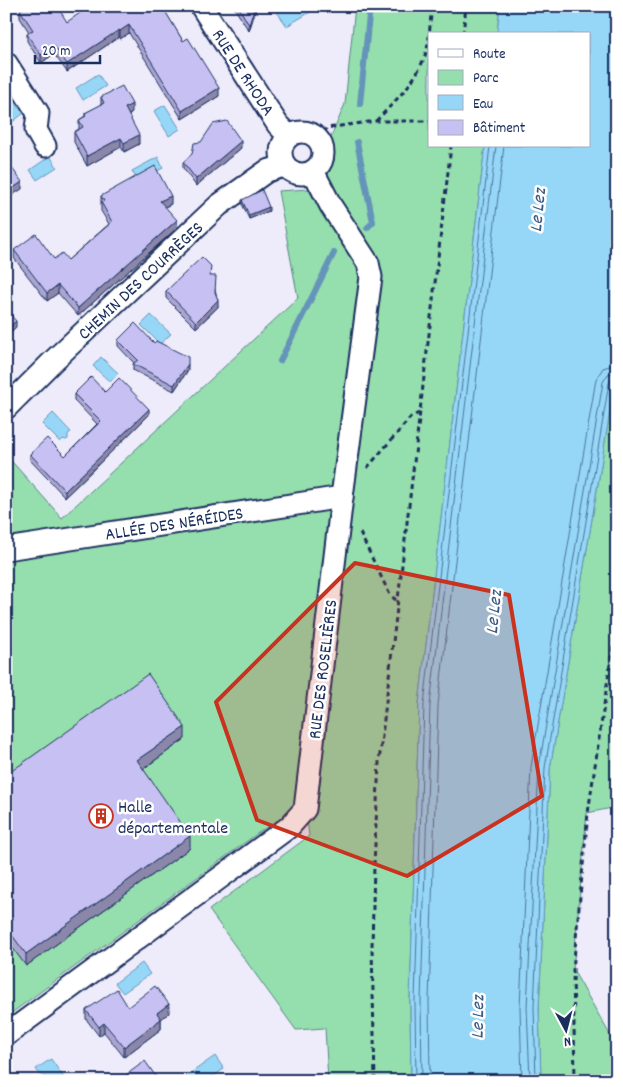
<svg xmlns="http://www.w3.org/2000/svg" width="623" height="1087" viewBox="0 0 623 1087" font-family="Dekko,sans-serif">
  <rect width="100%" height="100%" fill="#eeecfb"/>
  <filter id="ink" filterUnits="userSpaceOnUse"><feTurbulence type="fractalNoise" baseFrequency=".02" numOctaves="2"/><feDisplacementMap in="SourceGraphic" scale="10" xChannelSelector="R" yChannelSelector="G"/><feConvolveMatrix kernelMatrix="1 2 1 2 8 2 1 2 1" color-interpolation-filters="sRGB"/></filter>
  <g filter="url(#ink)">
    <g fill="#95dead" stroke="#588686">
      <polygon points="355,6 500,6 497,34 429,34 429,146 485,146 419,704 410,1001 411,1081 328,1081 325,1028 296,1030 209,910 309,836 303,790 289,813 258,833 6,1017 6,455 62,518 298,298 278,191 309,189 345,104"/>
      <polygon points="617,370 617,807 587,813 573,970 617,1047 617,1081 541,1081 539,1008 550,769"/>
    </g>
    <g fill="#96d7f7" stroke="#6594ba">
      <polygon points="286,6 316,6 317,8 287,26 277,12"/>
      <polygon points="500,6 617,6 617,370 550,769 539,1008 541,1081 411,1081 410,1001 419,704 485,146 589,146 589,34 497,34"/>
      <polygon points="98,74 106,86 83,100 76,88"/>
      <polygon points="16,103 24,113 6,127 6,111"/>
      <polygon points="165,105 180,129 169,136 154,111"/>
      <polygon points="50,156 57,167 37,180 30,170"/>
      <polygon points="158,157 163,168 138,181 132,171"/>
      <polygon points="151,315 171,334 160,344 141,325"/>
      <polygon points="101,357 118,373 110,382 93,366"/>
      <polygon points="53,413 71,432 68,434 68,439 66,440 63,439 60,442 42,424"/>
      <polygon points="142,963 150,974 123,993 115,983"/>
      <polygon points="215,1056 224,1069 206,1081 192,1081 188,1075"/>
      <path d="M51,1059L66,1081H48C44,1075 39,1075 36,1069Z"/>
    </g>
    <g fill="none" stroke-linecap="round" stroke-linejoin="round">
      <g stroke="#4c729b" stroke-width="1">
        <polyline points="416,1081 415,1001 424,704 490,146"/>
        <polyline points="422,1081 421,1001 430,705 496,146"/>
        <polyline points="430,1081 429,1001 438,705 504,146"/>
        <polyline points="522,1081 520,1007 531,767 596,379 603,368 617,364"/>
        <polyline points="530,1081 527,1007 539,767 603,382 608,374 617,372"/>
        <polyline points="536,1081 534,1007 545,768 609,383 612,379 617,378"/>
      </g>
      <g stroke="#6594ba" stroke-width="6">
        <polyline points="360,104 370,6"/>
        <polyline points="357,142 373,222 367,228"/>
        <polyline points="280,361 334,253"/>
      </g>
      <g stroke="#1b2f5e" stroke-width="25">
        <g id="minor">
          <polyline points="201,6 278,125 289,136"/>
          <polyline points="6,63 38,113 36,130 45,146"/>
          <circle cx="302" cy="153" r="21"/>
          <polyline points="6,408 53,361 219,205 267,171 284,166"/>
          <polyline points="6,549 342,497"/>
          <polyline points="6,1035 289,827 305,809 342,497 371,277 368,263 331,206 313,171"/>
        </g>
      </g>
      <g stroke="#1b2f5e" stroke-width="3" stroke-dasharray="5 4" stroke-linecap="butt">
        <polyline points="463,34 466,6"/>
        <path d="M376,121C397,99 419,79 427,49C430,35 430,20 432,6"/>
        <polyline points="318,140 327,128 376,121 429,121"/>
        <polyline points="367,468 411,417 419,413"/>
        <polyline points="360,533 390,595 396,600"/>
        <polyline points="375,1081 372,947 374,865 379,762 451,146"/>
        <polyline points="575,1081 573,970 588,813 617,617"/>
      </g>
      <use href="#minor" stroke="#fff" stroke-width="21"/>
    </g>
    <g fill="#aba6d1" stroke="#1b2f5e">
      <polygon points="167,6 167,8 164,10 183,41 219,96 182,119 129,33 120,39 119,37 67,72 54,54 41,63 27,41 27,34 29,32 20,18 20,10 67,22"/>
      <polygon points="233,6 257,6 249,31"/>
      <polygon points="101,97 132,113 129,115 139,144 124,152 121,147 87,166 74,142 74,132 79,129 79,120 85,116 85,113 101,105"/>
      <polygon points="241,148 196,186 183,168 183,162"/>
      <polygon points="101,196 171,204 165,207 177,228 78,316 58,293 47,301 14,258 14,250 54,259 68,260 109,224 101,211"/>
      <polygon points="242,200 269,211 249,219 242,204"/>
      <polygon points="211,276 216,293 218,307 196,328 166,298 166,291"/>
      <polygon points="118,340 154,343 188,370 174,391 133,370 133,364 134,363 118,346"/>
      <polygon points="105,392 149,415 65,497 30,460 30,454 65,456 97,424 74,400 74,394"/>
      <polygon points="185,739 143,769 190,848 26,966 6,939 6,775"/>
      <polygon points="617,859 617,908 611,873 611,860"/>
      <polygon points="128,1007 169,1013 161,1019 161,1029 124,1057 104,1032 99,1036 86,1019 86,1010"/>
      <polygon points="126,1075 159,1081 126,1081"/>
    </g>
    <g fill="#8b87aa" stroke="#1b2f5e">
      <polygon points="161,6 167,6 167,8 161,12"/>
      <polygon points="255,6 257,6 249,31 249,25"/>
      <polygon points="129,25 129,33 120,39 120,31"/>
      <polygon points="119,30 119,37 67,72 67,64"/>
      <polygon points="54,46 54,54 41,63 41,55"/>
      <polygon points="219,88 219,96 182,119 182,111"/>
      <polygon points="132,104 132,113 125,117 125,108"/>
      <polygon points="139,135 139,144 124,152 124,143"/>
      <polygon points="121,138 121,147 87,166 87,156"/>
      <polygon points="241,141 241,148 196,186 196,179"/>
      <polygon points="22,182 22,189 6,199 6,193"/>
      <polygon points="171,196 171,204 160,209 160,201"/>
      <polygon points="269,207 269,211 249,219 249,215"/>
      <polygon points="177,220 177,228 78,316 78,308"/>
      <polygon points="58,285 58,293 47,301 47,293"/>
      <polygon points="218,300 218,307 196,328 196,322"/>
      <polygon points="16,321 16,327 6,337 6,330"/>
      <polygon points="188,364 188,370 174,391 174,385"/>
      <polygon points="149,409 149,415 65,497 65,491"/>
      <polygon points="185,727 185,739 137,773 137,760"/>
      <polygon points="190,836 190,848 26,966 26,954"/>
      <polygon points="169,1004 169,1013 157,1022 157,1013"/>
      <polygon points="161,1019 161,1029 124,1057 124,1047"/>
      <polygon points="104,1023 104,1032 99,1036 99,1027"/>
    </g>
    <g fill="#c7c1f3" stroke="#1b2f5e">
      <polygon points="26,6 57,6 67,22 90,6 162,6 183,41 188,38 219,88 182,111 129,25 120,31 119,30 67,64 54,46 41,55 27,34 33,30 20,10"/>
      <polygon points="238,6 255,6 249,25"/>
      <polygon points="122,86 132,104 125,108 139,135 124,143 121,138 87,156 74,132 83,127 79,120 86,116 85,113 104,103 101,97"/>
      <polygon points="227,121 241,141 196,179 183,162 192,154 194,143 201,142 213,124"/>
      <polygon points="9,164 22,182 6,193 6,165"/>
      <polygon points="155,166 171,196 160,201 177,220 78,308 58,285 47,293 14,250 36,234 54,259 62,253 68,260 112,222 101,202 104,201 101,196"/>
      <polygon points="262,190 269,207 249,215 242,200"/>
      <polygon points="202,257 211,266 210,276 216,276 215,292 218,300 196,322 166,291"/>
      <polygon points="6,310 16,321 6,330"/>
      <polygon points="135,323 154,343 156,341 188,357 188,364 174,385 133,364 138,360 118,340"/>
      <polygon points="91,377 105,392 119,378 149,409 65,491 30,454 47,438 65,456 101,421 74,394"/>
      <polygon points="148,674 185,727 137,760 190,836 26,954 6,927 6,775"/>
      <polygon points="617,859 617,895 611,860"/>
      <polygon points="155,986 169,1004 157,1013 161,1019 124,1047 104,1023 99,1027 86,1010 117,989 128,1007"/>
      <polygon points="145,1061 159,1081 130,1081 126,1075"/>
    </g>
  </g>
  <path fill="#c8321e" fill-opacity="0.2" stroke="#c8321e" stroke-width="4" stroke-linejoin="round" d="M355,563L509,595L542,796L407,876L257,820L216,702Z"/>
  <defs>
    <g id="building-ring" transform="scale(1.25)"><circle r="9.5" fill="#fff" stroke="#c8321e" stroke-width="1.5"/><path d="M-4-6H4V6H1V3H-1V6H-4ZM-2.5-4.3h1.7v1.8h-1.7ZM.8-4.3h1.7v1.8H.8ZM-2.5-1h1.7V.8h-1.7ZM.8-1h1.7V.8H.8Z" fill="#c8321e"/></g>
  </defs>
  <g fill-rule="evenodd">
    <use href="#building-ring" x="101" y="816"/>
  </g>
  <g text-anchor="middle" stroke-width="5" stroke-linejoin="round" paint-order="stroke">
    <g font-size="18" fill="#1b2f5e" stroke="#fff">
      <text transform="translate(244 72) rotate(57)" y="6">RUE DE RHODA</text>
      <text transform="translate(140 280) rotate(-43)" y="6">CHEMIN DES COURRÈGES</text>
      <text transform="translate(174 523) rotate(-9)" y="6">ALLÉE DES NÉRÉIDES</text>
      <text transform="translate(322 669) rotate(-83)" y="6">RUE DES ROSELIÈRES</text>
    </g>
    <g font-size="18" fill="#1b2f5e" stroke="#fff" text-anchor="start">
      <text x="118" y="812">Halle<tspan x="118" dy="21">départementale</tspan></text>
    </g>
    <g font-size="19" font-style="italic" fill="#3a5984" stroke="#fff">
      <text transform="translate(536 210) rotate(-84)" y="7">Le Lez</text>
      <text transform="translate(492 612) rotate(-84)" y="7">Le Lez</text>
      <text transform="translate(476 1017) rotate(-89)" y="7">Le Lez</text>
    </g>
  </g>
  <rect width="623" height="1087" fill="none" stroke="#fff" stroke-width="25"/>
  <rect x="12" y="12" width="598" height="1062" fill="none" stroke="#1b2f5e" stroke-width="2" filter="url(#ink)"/>
  <rect x="428" y="32" width="162" height="115" fill="#ffffff" stroke="#a4acbf"/>
  <rect x="438" y="49" width="25" height="8" fill="#ffffff" stroke="#a4acbf"/>
  <text x="473" y="58" font-size="15" fill="#1b2f5e">Route</text>
  <rect x="438" y="70" width="25" height="15" fill="#95dead" stroke="#a4acbf"/>
  <text x="473" y="82" font-size="15" fill="#1b2f5e">Parc</text>
  <rect x="438" y="95" width="25" height="15" fill="#96d7f7" stroke="#a4acbf"/>
  <text x="473" y="108" font-size="15" fill="#1b2f5e">Eau</text>
  <rect x="438" y="120" width="25" height="15" fill="#c7c1f3" stroke="#a4acbf"/>
  <text x="473" y="132" font-size="15" fill="#1b2f5e">Bâtiment</text>
  <g transform="translate(566 1030) rotate(173)" stroke="#ffffff" stroke-width="4" paint-order="stroke">
  <path d="M0-4L9 19L0 12L-9 19Z" fill="#1b2f5e"/>
  <text y="-8" font-size="14" font-weight="bold" text-anchor="middle" fill="#1b2f5e">N</text>
  </g>
  <path d="M35 55v8h65v-8" fill="none" stroke="#1b2f5e" stroke-width="2.5"/>
  <text x="42" y="55" font-size="15" fill="#1b2f5e" stroke="#ffffff" stroke-width="4" paint-order="stroke">20 m</text>
</svg>
